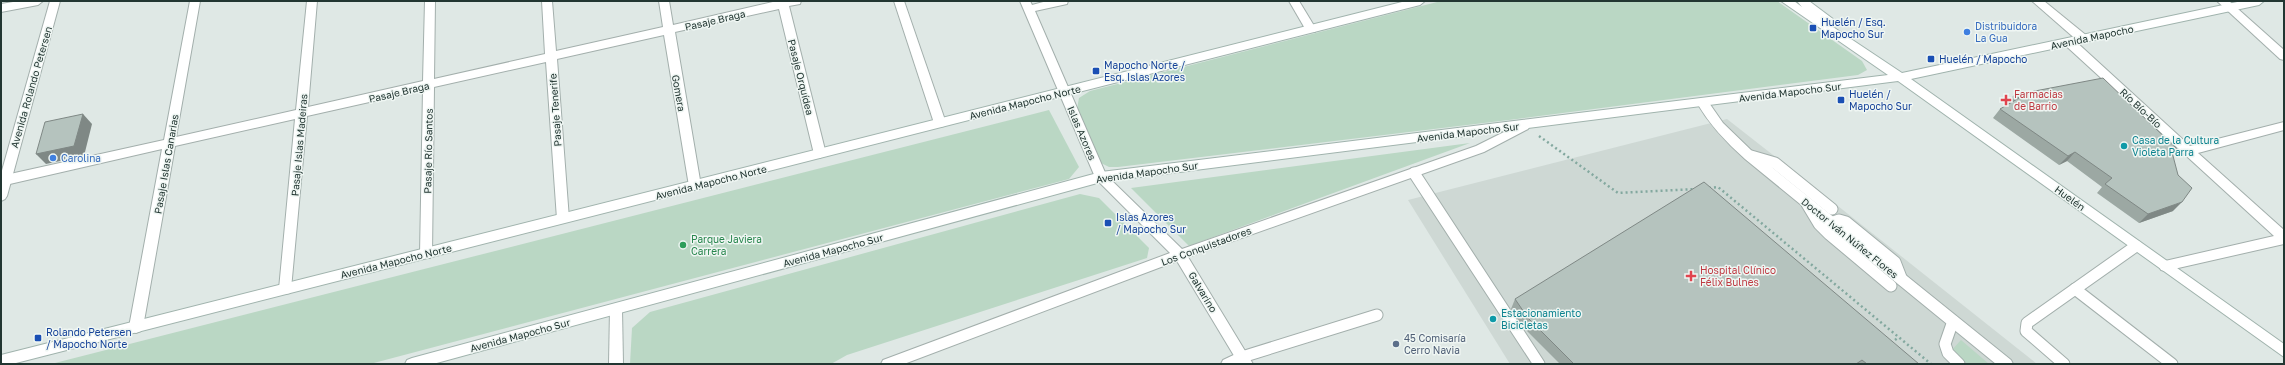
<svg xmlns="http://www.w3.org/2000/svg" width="2285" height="365" viewBox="0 0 2285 365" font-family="'Golos Text',sans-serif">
  <rect width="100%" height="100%" fill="#dfe8e5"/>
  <polygon fill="#ced8d4" points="1727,119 1843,210 2037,364 1510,364 1408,200"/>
  <g fill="#bad7c4">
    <polygon points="1441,1 1777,1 1862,61 1867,70 1858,75 1517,119 1118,167 1109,167 1101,163 1077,109 1079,98 1090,91"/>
    <polygon points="1049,110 1079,167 1069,179 370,364 51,364"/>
    <polygon points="1470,143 1189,246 1131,188"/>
    <polygon points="1080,194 1099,198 1149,248 1147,258 847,355 831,364 630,364 632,328 650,312"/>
    <polygon points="1961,340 1989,364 1967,364 1951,351"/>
  </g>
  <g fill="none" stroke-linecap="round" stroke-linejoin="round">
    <g stroke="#a3afac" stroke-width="13">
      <g id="service">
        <polyline points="1751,156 1775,163 1832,209"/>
        <polyline points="1414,173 1539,364"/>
        <polyline points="1807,204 1819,224 1829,234 1891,286"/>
        <polyline points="1830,230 1831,223 1839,220 1846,222 1895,262 1902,280"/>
        <polyline points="2075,289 2172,364"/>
        <polyline points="1953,321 1945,344 1948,353 1959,364"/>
        <polyline points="1242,357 1377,315"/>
        <polyline points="2064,364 2026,331 2027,323 2136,246"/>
      </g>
    </g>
    <g stroke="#a3afac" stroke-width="2">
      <g id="minor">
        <polygon points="19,1 43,1 38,5 1,12 1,4"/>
        <polygon points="190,1 200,1 176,137 296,110 307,1 317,1 308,107 423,81 425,1 435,1 434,79 545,54 542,1 552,1 556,51 663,27 659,1 669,1 673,25 777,1 801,1 800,4 789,6 826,154 820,158 814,154 779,9 675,32 701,186 699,189 691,189 689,186 664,35 557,59 569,219 567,222 559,222 557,219 546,62 434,87 432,254 430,258 422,258 420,254 423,90 307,116 291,289 290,293 285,294 280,293 279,289 295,119 175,146 143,327 141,331 136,333 131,331 129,327 162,149 1,186 1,176 164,140"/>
        <polygon points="894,1 904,1 946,123 944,126 940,127 934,123"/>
        <polygon points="1020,1 1030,1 1032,5 1047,1 1068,1 1067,4 1035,11 1107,177 1105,180 1097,180 1095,177"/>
        <polygon points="1289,1 1299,1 1316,29 1315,32 1307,32"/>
        <polygon points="2032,1 2044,1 2087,36 2088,39 2087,42 2079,42"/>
        <polygon points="2217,1 2229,1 2284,50 2284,60 2280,59"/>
        <polygon points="2069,38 2073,39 2190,146 2284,122 2284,130 2198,153 2284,230 2284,244 2165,271 2161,270 2159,266 2161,262 2165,261 2274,236 2065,45 2064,42"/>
        <path d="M1703,99L1707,100L1723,123L1753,152L2011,360L2013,364H1996L1745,159C1726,142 1710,125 1697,103Z"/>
        <polygon points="616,304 621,305 622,309 623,364 609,364 610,309 611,305"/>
        <path d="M1242,351L1247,353L1249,357C1244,365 1231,364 1221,364L1223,360Z"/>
      </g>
    </g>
    <g stroke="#a3afac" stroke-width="2">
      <g id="tertiary">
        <polygon points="50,1 60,1 7,196 5,199 1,201 1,174"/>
        <polygon points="1524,122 1530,126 1528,129 1484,152 1188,257 1253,364 1239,364 1177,261 904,364 881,364 883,360 1170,253 1097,180 1095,177 1097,174 1105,174 1182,249 1476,146"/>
      </g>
    </g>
    <g stroke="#a0b3ad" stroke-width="2">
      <g id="secondary">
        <polygon points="1406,1 1425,1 1420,5 12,364 1,364 1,355"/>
        <polygon points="1781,1 1794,1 1802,7 1797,1 1809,1 1833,19 1834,22 1830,25 1902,73 2242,1 2264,1 2259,5 1911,79 2284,344 2284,357 1898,81 1101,182 433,364 405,364 407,360 412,358 1101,172 1888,75"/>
      </g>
    </g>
    <g stroke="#83a89f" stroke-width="2.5" stroke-dasharray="2 3" stroke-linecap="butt">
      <polyline points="1539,136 1618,193 1696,189"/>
      <polyline points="1709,188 1718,187 1931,364"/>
      <polyline points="1891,343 1899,337"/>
    </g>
    <use href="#service" stroke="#fff" stroke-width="11"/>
    <use href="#minor" fill="#fff" fill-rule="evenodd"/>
    <use href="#tertiary" fill="#fff" fill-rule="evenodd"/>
    <use href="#secondary" fill="#fff" fill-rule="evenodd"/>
  </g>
  <g fill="#9ca8a3">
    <polygon points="2014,95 2177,149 2172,154 2173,211 2139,223 2097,193 2102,187 2067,161 2059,165 1993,118 2000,109 2008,105 2006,104"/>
    <polygon points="1515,299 1919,364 1560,364 1523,327 1511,309"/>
  </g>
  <g fill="#7f8885">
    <polygon points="83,114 92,124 84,156 46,164 36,154"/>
    <polygon points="2075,152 2067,161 2059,165 2068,156"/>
    <polygon points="2182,202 2173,211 2139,223 2148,214"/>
  </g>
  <g fill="#b5c3be" stroke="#7f8885">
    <polygon points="2103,78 2177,149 2172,152 2178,175 2192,188 2182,202 2148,214 2105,184 2112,178 2075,152 2068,156 2000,109 2019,98 2014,95"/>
    <polygon points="83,114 74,146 36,154 45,122"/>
    <polygon points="1704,182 1919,364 1867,364 1862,360 1856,364 1574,364 1528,318 1515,299"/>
  </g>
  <g fill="#1a4fb4" stroke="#eff6f3" stroke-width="1.5">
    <rect x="1809" y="24" width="8" height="8" rx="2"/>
    <rect x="1927" y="55" width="8" height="8" rx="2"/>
    <rect x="1092" y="67" width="8" height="8" rx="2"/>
    <rect x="1837" y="96" width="8" height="8" rx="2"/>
    <rect x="1104" y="219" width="8" height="8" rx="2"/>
    <rect x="34" y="334" width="8" height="8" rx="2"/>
  </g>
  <g fill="#3f7fe0" stroke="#eff6f3" stroke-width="1.5">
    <circle cx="1967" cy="32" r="4"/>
    <circle cx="53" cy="158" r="4"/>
  </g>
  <g fill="#e0444e" stroke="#eff6f3" stroke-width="1.5">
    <path d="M2004 94h4v4h4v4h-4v4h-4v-4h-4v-4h4z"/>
    <path d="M1689 270h4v4h4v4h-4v4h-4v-4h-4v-4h4z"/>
  </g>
  <g fill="#0f9aa8" stroke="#eff6f3" stroke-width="1.5">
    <circle cx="2124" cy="146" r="4"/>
    <circle cx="1493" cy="319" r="4"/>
  </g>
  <circle fill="#2e9e5b" stroke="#eff6f3" stroke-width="1.5" cx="683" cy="245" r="4"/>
  <circle fill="#5c6f8a" stroke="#eff6f3" stroke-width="1.5" cx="1396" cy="344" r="4"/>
  <g text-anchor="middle" stroke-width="3" stroke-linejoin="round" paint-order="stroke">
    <g font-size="10" fill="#223632" stroke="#eff6f3">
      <text transform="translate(715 20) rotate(-13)" y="4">Pasaje Braga</text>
      <text transform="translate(2092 37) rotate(-12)" y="4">Avenida Mapocho</text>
      <text transform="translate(801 77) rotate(76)" y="4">Pasaje Orquídea</text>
      <text transform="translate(31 87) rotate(-74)" y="4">Avenida Rolando Petersen</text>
      <text transform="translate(399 92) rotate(-13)" y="4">Pasaje Braga</text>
      <text transform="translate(1790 92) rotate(-7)" y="4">Avenida Mapocho Sur</text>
      <text transform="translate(679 93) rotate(80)" y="4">Gomera</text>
      <text transform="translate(1025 102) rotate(-14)" y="4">Avenida Mapocho Norte</text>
      <text transform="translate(2141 108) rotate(43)" y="4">Río Bío-Bío</text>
      <text transform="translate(555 110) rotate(-94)" y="4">Pasaje Tenerife</text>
      <text transform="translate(1468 132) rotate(-7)" y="4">Avenida Mapocho Sur</text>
      <text transform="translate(1082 133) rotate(67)" y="4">Islas Azores</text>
      <text transform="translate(299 145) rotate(-85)" y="4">Pasaje Islas Madeiras</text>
      <text transform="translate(428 151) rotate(-89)" y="4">Pasaje Río Santos</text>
      <text transform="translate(166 164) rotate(-80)" y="4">Pasaje Islas Canarias</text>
      <text transform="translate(1147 172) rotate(-8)" y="4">Avenida Mapocho Sur</text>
      <text transform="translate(711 182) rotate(-14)" y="4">Avenida Mapocho Norte</text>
      <text transform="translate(2070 198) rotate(36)" y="4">Huelén</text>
      <text transform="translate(1850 238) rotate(39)" y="4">Doctor Iván Núñez Flores</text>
      <text transform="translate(1206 246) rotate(-20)" y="4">Los Conquistadores</text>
      <text transform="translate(833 250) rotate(-15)" y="4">Avenida Mapocho Sur</text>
      <text transform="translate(396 261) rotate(-14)" y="4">Avenida Mapocho Norte</text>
      <text transform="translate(1203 292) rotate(59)" y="4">Galvarino</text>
      <text transform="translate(520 335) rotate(-15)" y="4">Avenida Mapocho Sur</text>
    </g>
    <g font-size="10" fill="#164399" stroke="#eff6f3" text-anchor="start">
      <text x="1821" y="26">Huelén / Esq.<tspan x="1821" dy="12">Mapocho Sur</tspan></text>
      <text x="1939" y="63">Huelén / Mapocho</text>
      <text x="1104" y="69">Mapocho Norte /<tspan x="1104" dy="12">Esq. Islas Azores</tspan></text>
      <text x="1849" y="98">Huelén /<tspan x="1849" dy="12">Mapocho Sur</tspan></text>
      <text x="1116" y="221">Islas Azores<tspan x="1116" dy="12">/ Mapocho Sur</tspan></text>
      <text x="46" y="336">Rolando Petersen<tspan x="46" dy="12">/ Mapocho Norte</tspan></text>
    </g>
    <g font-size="10" fill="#366cbe" stroke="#eff6f3" text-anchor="start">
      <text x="1975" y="30">Distribuidora<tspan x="1975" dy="12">La Gua</tspan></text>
      <text x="61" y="162">Carolina</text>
    </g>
    <g font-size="10" fill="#be3a42" stroke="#eff6f3" text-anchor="start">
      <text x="2014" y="98">Farmacias<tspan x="2014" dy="12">de Barrio</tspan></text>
      <text x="1700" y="274">Hospital Clínico<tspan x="1700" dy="12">Félix Bulnes</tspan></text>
    </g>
    <g font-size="10" fill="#0d838f" stroke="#eff6f3" text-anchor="start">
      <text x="2132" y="144">Casa de la Cultura<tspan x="2132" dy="12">Violeta Parra</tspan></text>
      <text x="1501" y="317">Estacionamiento<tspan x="1501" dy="12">Bicicletas</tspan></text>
    </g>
    <g font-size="10" fill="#27864d" stroke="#eff6f3" text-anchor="start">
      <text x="691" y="243">Parque Javiera<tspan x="691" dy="12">Carrera</tspan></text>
    </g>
    <g font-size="10" fill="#4e5e75" stroke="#eff6f3" text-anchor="start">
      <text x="1404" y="342">45 Comisaría<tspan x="1404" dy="12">Cerro Navia</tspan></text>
    </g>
  </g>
  <rect width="2285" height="365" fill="none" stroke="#223632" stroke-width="4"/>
</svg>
